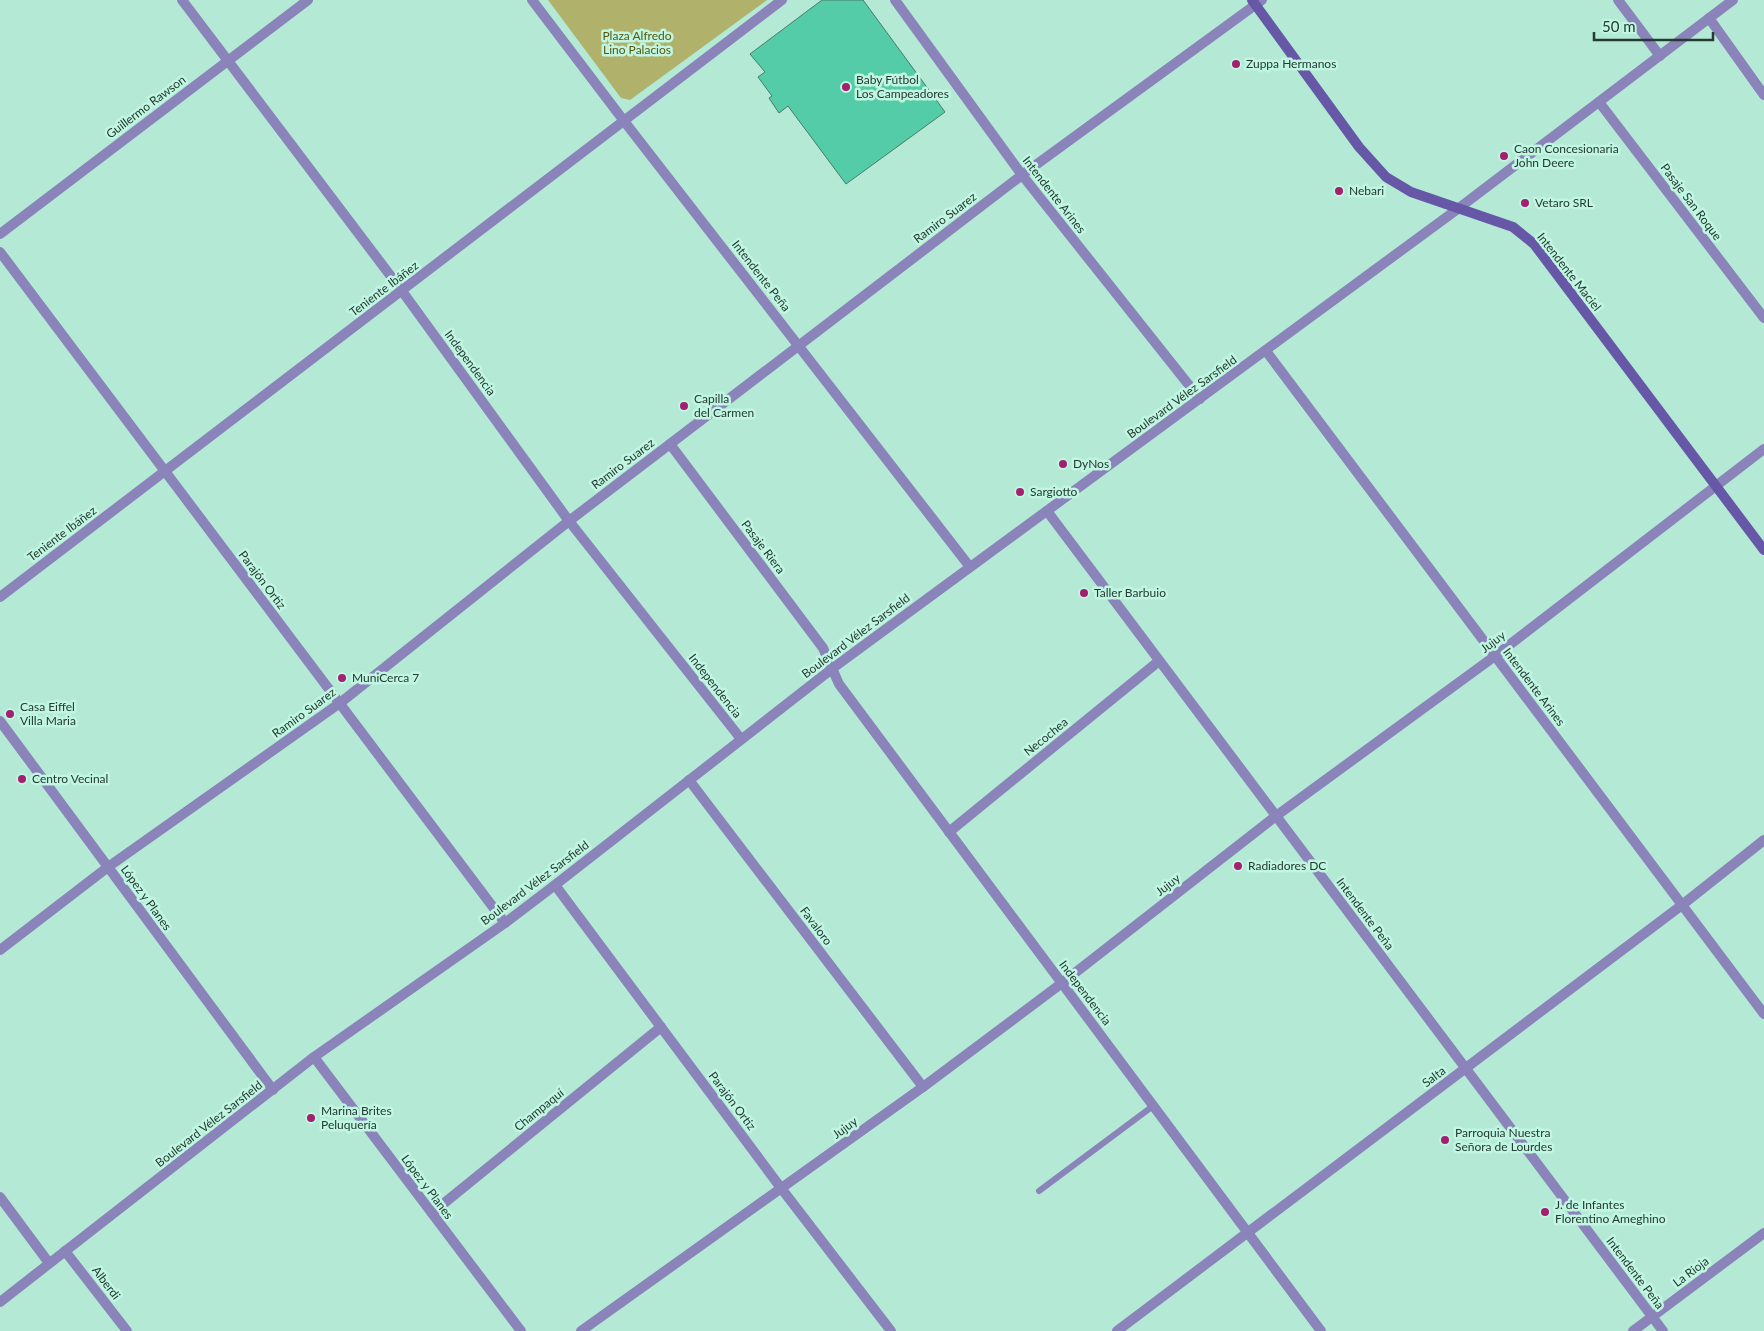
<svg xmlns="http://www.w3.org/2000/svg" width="1764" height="1331" viewBox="0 0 1764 1331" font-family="Lato,sans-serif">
  <rect width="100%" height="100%" fill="#b3e9d5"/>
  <polygon fill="#b0b26c" points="548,0 767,0 630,100 621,98"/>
  <polygon fill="#54cca7" stroke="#487b6a" points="822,0 863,0 945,112 846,184 788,106 779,113 769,98 772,96 758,77 765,72 750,54"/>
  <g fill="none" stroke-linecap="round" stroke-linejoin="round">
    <polyline stroke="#8b84ba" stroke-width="6" points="1039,1191 1153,1106"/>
    <g stroke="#8b84ba" stroke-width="10">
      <polyline points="182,0 402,291 569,521 741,739"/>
      <polyline points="532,0 624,121 970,567"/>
      <polyline points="895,0 1022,175 1200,399"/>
      <polyline points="1618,0 1660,56"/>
      <polyline points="1709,18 1764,95"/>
      <polyline points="1599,102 1764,318"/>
      <polyline points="0,234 308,0"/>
      <polyline points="0,252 505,923"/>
      <polyline points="1266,351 1764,1014"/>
      <polyline points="670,444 823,648 839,684 1321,1331"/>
      <polyline points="1047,511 1663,1331"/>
      <polyline points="0,597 782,0"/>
      <polyline points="0,721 273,1090"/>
      <polyline points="689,780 923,1087"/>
      <polyline points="949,832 1159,661"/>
      <polyline points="555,885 781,1188 891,1331"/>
      <polyline points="0,950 108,867 340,703 569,521 670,444 1022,175 1262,0"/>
      <polyline points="314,1057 521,1331"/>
      <polyline points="0,1197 49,1263"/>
      <polyline points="432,1213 661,1027"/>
      <polyline points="65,1251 127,1331"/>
      <polyline points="0,1302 314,1057 505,923 555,885 833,668 1459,208 1733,0"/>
      <polyline points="581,1331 923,1087 1062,983 1276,816 1495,656 1764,449"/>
      <polyline points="1117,1331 1682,905 1764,840"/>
      <polyline points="1633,1331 1764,1233"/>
    </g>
    <polyline stroke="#6658a7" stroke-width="10" points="1252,0 1359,147 1386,177 1411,192 1513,227 1534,244 1764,550"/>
  </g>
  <g fill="#a3206e" stroke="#c0f6e2" stroke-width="2">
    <circle cx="1236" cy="64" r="5"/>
    <circle cx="846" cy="87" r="5"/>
    <circle cx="1504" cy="156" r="5"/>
    <circle cx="1339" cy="191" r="5"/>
    <circle cx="1525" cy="203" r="5"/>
    <circle cx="684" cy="406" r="5"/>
    <circle cx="1063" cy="464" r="5"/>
    <circle cx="1020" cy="492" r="5"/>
    <circle cx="1084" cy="593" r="5"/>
    <circle cx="342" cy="678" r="5"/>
    <circle cx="10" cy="714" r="5"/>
    <circle cx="22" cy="779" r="5"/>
    <circle cx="1238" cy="866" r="5"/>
    <circle cx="311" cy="1118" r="5"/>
    <circle cx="1445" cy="1140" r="5"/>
    <circle cx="1545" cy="1212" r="5"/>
  </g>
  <g text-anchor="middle" stroke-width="5" stroke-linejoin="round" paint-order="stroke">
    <g font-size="12" fill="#57580e" stroke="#c0f6e2">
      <text x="637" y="40">Plaza Alfredo<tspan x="637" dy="14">Lino Palacios</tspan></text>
    </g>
    <g font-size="12" fill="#243a32" stroke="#c0f6e2" text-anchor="start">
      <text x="1246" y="68">Zuppa Hermanos</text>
      <text x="856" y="84">Baby Fútbol<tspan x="856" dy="14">Los Campeadores</tspan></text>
      <text x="1514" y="153">Caon Concesionaria<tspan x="1514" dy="14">John Deere</tspan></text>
      <text x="1349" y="195">Nebari</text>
      <text x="1535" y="207">Vetaro SRL</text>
      <text x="694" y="403">Capilla<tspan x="694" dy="14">del Carmen</tspan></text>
      <text x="1073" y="468">DyNos</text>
      <text x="1030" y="496">Sargiotto</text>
      <text x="1094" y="597">Taller Barbuio</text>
      <text x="352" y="682">MuniCerca 7</text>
      <text x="20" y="711">Casa Eiffel<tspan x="20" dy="14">Villa Maria</tspan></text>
      <text x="32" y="783">Centro Vecinal</text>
      <text x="1248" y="870">Radiadores DC</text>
      <text x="321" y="1115">Marina Brites<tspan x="321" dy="14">Peluquería</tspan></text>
      <text x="1455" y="1137">Parroquia Nuestra<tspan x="1455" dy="14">Señora de Lourdes</tspan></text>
      <text x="1555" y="1209">J. de Infantes<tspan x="1555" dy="14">Florentino Ameghino</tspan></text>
    </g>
    <g font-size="12" fill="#243a32" stroke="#c0f6e2">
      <text transform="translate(146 107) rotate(-37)" y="4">Guillermo Rawson</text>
      <text transform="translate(1054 195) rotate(52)" y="4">Intendente Arines</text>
      <text transform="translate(1691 202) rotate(53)" y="4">Pasaje San Roque</text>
      <text transform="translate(945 218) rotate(-37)" y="4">Ramiro Suarez</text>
      <text transform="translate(1569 272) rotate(52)" y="4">Intendente Maciel</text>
      <text transform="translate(761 276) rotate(52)" y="4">Intendente Peña</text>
      <text transform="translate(384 289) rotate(-37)" y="4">Teniente Ibáñez</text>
      <text transform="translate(470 363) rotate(54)" y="4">Independencia</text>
      <text transform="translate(1182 397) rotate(-36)" y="4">Boulevard Vélez Sarsfield</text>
      <text transform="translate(623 464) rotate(-37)" y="4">Ramiro Suarez</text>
      <text transform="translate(62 534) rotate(-37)" y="4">Teniente Ibáñez</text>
      <text transform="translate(763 547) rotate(53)" y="4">Pasaje Riera</text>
      <text transform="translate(262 580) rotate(53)" y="4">Parajón Ortiz</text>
      <text transform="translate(856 636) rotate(-37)" y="4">Boulevard Vélez Sarsfield</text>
      <text transform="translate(1493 642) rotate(-37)" y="4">Jujuy</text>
      <text transform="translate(715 686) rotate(52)" y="4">Independencia</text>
      <text transform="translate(1534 687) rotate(53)" y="4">Intendente Arines</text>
      <text transform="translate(304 713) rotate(-36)" y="4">Ramiro Suarez</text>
      <text transform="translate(1046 737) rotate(-39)" y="4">Necochea</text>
      <text transform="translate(535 883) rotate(-37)" y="4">Boulevard Vélez Sarsfield</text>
      <text transform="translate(1168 885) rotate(-38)" y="4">Jujuy</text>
      <text transform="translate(146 898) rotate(54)" y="4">López y Planes</text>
      <text transform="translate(1365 914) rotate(53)" y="4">Intendente Peña</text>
      <text transform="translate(816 926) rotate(53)" y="4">Favaloro</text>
      <text transform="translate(1085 993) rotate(53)" y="4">Independencia</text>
      <text transform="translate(1434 1077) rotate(-37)" y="4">Salta</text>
      <text transform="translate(732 1101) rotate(53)" y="4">Parajón Ortiz</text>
      <text transform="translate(539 1110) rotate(-39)" y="4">Champaquí</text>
      <text transform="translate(209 1124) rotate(-38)" y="4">Boulevard Vélez Sarsfield</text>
      <text transform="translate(845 1128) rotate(-36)" y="4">Jujuy</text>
      <text transform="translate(427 1187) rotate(53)" y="4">López y Planes</text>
      <text transform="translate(1691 1272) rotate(-37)" y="4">La Rioja</text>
      <text transform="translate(1635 1273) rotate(53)" y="4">Intendente Peña</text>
      <text transform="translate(106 1283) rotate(53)" y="4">Alberdi</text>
    </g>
  </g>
  <path d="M1594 32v8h119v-8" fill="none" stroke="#243a32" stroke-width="2.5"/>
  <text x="1602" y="32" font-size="15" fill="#243a32" stroke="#c0f6e2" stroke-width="4" paint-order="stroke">50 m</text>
</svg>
